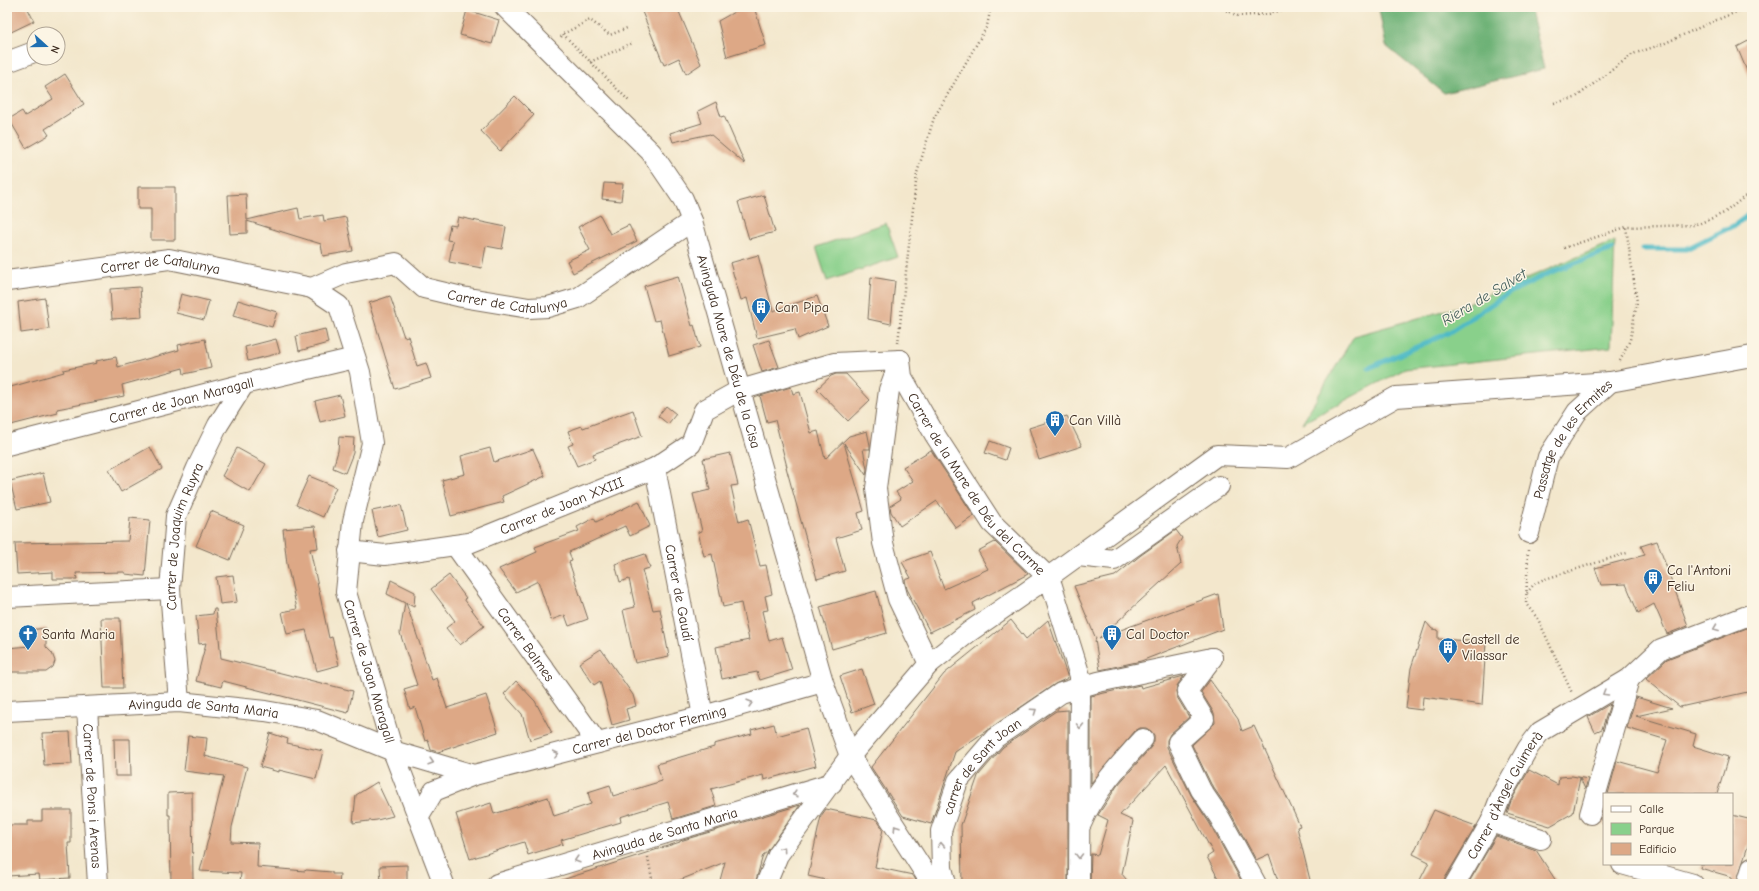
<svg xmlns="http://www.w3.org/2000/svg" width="1759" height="891" viewBox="0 0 1759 891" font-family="'Comic Neue',sans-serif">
  <rect width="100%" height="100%" fill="#fcf5e5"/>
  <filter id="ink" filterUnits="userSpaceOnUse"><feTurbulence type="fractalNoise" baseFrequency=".025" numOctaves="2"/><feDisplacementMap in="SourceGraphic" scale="8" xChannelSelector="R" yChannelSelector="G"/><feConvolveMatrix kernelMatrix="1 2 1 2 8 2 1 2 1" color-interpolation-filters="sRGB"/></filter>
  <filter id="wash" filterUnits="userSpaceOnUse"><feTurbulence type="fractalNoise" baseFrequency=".012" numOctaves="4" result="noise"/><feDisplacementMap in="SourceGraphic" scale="16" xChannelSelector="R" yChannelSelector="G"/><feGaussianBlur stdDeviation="0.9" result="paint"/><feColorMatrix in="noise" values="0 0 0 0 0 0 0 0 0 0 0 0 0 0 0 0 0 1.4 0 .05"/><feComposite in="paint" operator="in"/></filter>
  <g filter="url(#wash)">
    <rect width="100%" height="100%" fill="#f3e7cc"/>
    <g fill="#89d08b" stroke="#627d54">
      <polygon points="886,223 898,257 827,281 816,247"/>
      <polygon points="1615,241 1611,347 1405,369 1302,423 1354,336 1461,306"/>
    </g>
    <polygon fill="#6eb277" stroke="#546e4a" points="1385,7 1529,7 1544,69 1444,93 1386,46 1379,10"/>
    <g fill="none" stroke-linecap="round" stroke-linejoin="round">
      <g stroke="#4dbac6" stroke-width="5">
        <polyline points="1643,249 1686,249 1735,225 1752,212"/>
        <polyline points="1369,368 1448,333 1507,294 1547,274 1612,249"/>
      </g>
    </g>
    <g id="blocks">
      <g fill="#dda886">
        <polygon points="7,7 27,7 34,21 7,34"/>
        <polygon points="640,7 677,7 701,64 686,74 679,58 664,65"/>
        <polygon points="743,7 754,7 766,45 727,57 718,21"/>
        <polygon points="467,10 499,20 492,44 460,35"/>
        <polygon points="1752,39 1752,83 1737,47"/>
        <polygon points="65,74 84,104 45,129 49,135 26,148 9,119 22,111 25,116 53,99 45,87"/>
        <polygon points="515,96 534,115 500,151 481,131"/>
        <polygon points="716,102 721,117 724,116 745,164 710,134 673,142 670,133 702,123 698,111"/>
        <polygon points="604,183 623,184 621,201 602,199"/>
        <polygon points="138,187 175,187 175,240 151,240 151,209 138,209"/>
        <polygon points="246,194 247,220 298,208 300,219 323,215 324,221 346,217 353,251 323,256 321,244 247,221 247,233 230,234 228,195"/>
        <polygon points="764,195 775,232 749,239 738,202"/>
        <polygon points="600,215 610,234 629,225 637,241 573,273 567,261 590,250 578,227"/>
        <polygon points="458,217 506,227 502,249 486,246 482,268 449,262 453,241 447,240 450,225 456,226"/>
        <polygon points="758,255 773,311 817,296 828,326 798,339 795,329 757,338 747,298 741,300 730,263"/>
        <polygon points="678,276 692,326 694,325 700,347 669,356 660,320 654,321 644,286"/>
        <polygon points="871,277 895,281 891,324 868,319"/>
        <polygon points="140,287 142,317 112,319 110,289"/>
        <polygon points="181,294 209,301 204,320 176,313"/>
        <polygon points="390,296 404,337 408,336 417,366 426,363 431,378 395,389 369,303"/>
        <polygon points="45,298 49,329 21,333 18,302"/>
        <polygon points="238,300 277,312 272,327 233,316"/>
        <polygon points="325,329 328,343 299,351 296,336"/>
        <polygon points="205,339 211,368 184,374 183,368 122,385 124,396 57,409 58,413 7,426 7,388 64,372 63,370 97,363 96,361 116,357 118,367 179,350 178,345"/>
        <polygon points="276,339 280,353 248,361 245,347"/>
        <polygon points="769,340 779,367 762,372 753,345"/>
        <polygon points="836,374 846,374 870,400 848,421 817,389 831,376"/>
        <polygon points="791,387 793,394 800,392 811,433 818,431 825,459 849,436 867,431 870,445 870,449 863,449 867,469 866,475 844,443 864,511 858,513 862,530 836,538 845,571 817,579 786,467 787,467 775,420 767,422 760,396"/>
        <polygon points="340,395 345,416 320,422 315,401"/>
        <polygon points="666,406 676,414 668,424 658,416"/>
        <polygon points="633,410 642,436 593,454 595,459 577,466 568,446 573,444 568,431 582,426 583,428"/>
        <polygon points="1067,416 1082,446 1039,460 1029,428"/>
        <polygon points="339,437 354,438 353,453 345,473 333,468 338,451"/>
        <polygon points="990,441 1009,448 1005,460 985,453"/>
        <polygon points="150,447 162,469 121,492 109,470"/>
        <polygon points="237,448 266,464 250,492 222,476"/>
        <polygon points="490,448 494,462 533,449 545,476 502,496 504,502 451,516 442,480 465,474 461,456"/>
        <polygon points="931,450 974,516 956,528 937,501 900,526 891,512 890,506 901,499 896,492 913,481 903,467"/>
        <polygon points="730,453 738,485 731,486 739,522 748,519 760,566 766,565 772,594 765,596 768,610 762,611 769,641 782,637 792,670 760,680 757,672 722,679 716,647 749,640 741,603 723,607 712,554 704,556 698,532 702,531 693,494 710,490 703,459"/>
        <polygon points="43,473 50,502 17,509 10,481"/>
        <polygon points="309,476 336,487 323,517 296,505"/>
        <polygon points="639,501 650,526 630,536 625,526 569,552 572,561 569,562 588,619 569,626 565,615 551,620 538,581 516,592 499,569 537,552 535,547 579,531 577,527 594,518 596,522"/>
        <polygon points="401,505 407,530 378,537 372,511"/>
        <polygon points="211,511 244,525 230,560 196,546"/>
        <polygon points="130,518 150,520 145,576 125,574 125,572 76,573 77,579 53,579 53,572 17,574 15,543 128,541"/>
        <polygon points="315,526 318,548 310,549 329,638 332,637 339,665 317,671 306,630 287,634 282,612 297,609 287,564 283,529"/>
        <polygon points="1176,530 1182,538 1177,546 1181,564 1099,638 1218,594 1223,629 1141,661 1100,670 1095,640 1096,639 1074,586 1115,576 1141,555"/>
        <polygon points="1657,541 1688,626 1667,634 1654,604 1638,613 1626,584 1601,585 1595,568 1645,555 1641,546"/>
        <polygon points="995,542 1028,574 973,603 975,610 930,632 907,589 905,580 911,578 902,562 930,552 944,589 988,569 978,551"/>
        <polygon points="645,554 650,568 642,570 653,610 660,609 669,656 635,663 623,610 635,607 629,579 620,582 615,564"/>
        <polygon points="233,575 237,602 220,604 216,577"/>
        <polygon points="449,575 466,598 464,599 484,626 460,645 446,628 455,621 431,589"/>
        <polygon points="391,580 415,592 414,607 406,603 432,680 437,678 447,708 486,695 498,732 438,752 431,750 428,740 425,741 415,707 410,709 404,689 417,685 400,633 405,603 387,594"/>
        <polygon points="876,591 887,633 832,649 820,607"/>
        <polygon points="214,609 216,609 221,658 353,691 348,713 223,681 221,687 196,681 206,643 199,644 196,616 213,614"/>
        <polygon points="101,618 120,618 123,688 104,688"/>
        <polygon points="1011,620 1026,639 1048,620 1068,678 1055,684 955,752 931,824 903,816 871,767 944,674"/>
        <polygon points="1426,622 1432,629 1438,630 1438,639 1486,642 1482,705 1423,697 1422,710 1406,708 1411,668"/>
        <polygon points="1752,626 1752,691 1680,707 1646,679 1667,659"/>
        <polygon points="46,628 46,647 52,653 55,661 53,667 46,672 7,672 7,648 30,646 29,630"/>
        <polygon points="601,649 633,695 636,706 626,709 629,720 612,725 600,681 594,685 579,663"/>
        <polygon points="862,669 874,704 852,712 840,676"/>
        <polygon points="1184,676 1178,684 1176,691 1177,697 1189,717 1170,734 1167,740 1167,747 1191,795 1210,824 1243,884 1221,884 1207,857 1213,853 1166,765 1120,815 1133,821 1122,874 1130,884 1090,884 1091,854 1098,855 1108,820 1098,815 1117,786 1151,747 1154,741 1154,735 1151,731 1146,728 1140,728 1135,731 1091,783 1091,696 1140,685 1141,688"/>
        <polygon points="1210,680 1238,719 1242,731 1254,726 1300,826 1297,827 1311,884 1279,884 1269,854 1256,860 1230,812 1211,784 1192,745 1215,723 1214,713 1201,692"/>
        <polygon points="516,681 535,701 552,733 530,740 522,714 504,694"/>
        <polygon points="1636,697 1672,708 1636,716 1696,734 1693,746 1728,757 1717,794 1608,794 1617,761 1657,772 1667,740 1627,728"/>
        <polygon points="1610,704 1602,729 1595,732 1588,717"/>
        <polygon points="1068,710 1068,884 962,884 961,825 978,776 1003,747 1056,711"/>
        <polygon points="774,724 777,736 806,728 816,766 764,780 763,775 711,789 716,806 673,819 668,802 620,817 621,822 561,840 563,844 528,855 524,842 470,859 456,814 491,803 494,814 548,797 554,816 591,804 588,792 610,785 613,796 662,781 657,764 714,747 714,744 752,734 751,730"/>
        <polygon points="70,732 72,764 44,765 42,733"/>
        <polygon points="270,733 288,739 287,743 323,751 316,779 279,770 279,772 260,767"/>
        <polygon points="188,736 207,738 205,756 247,767 232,827 231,842 258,843 257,867 305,871 306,870 332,872 332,874 340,874 339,884 274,884 240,882 241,873 200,871 224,776 184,771"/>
        <polygon points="114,739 130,739 131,776 115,776"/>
        <polygon points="1529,770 1558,785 1559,777 1572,776 1588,779 1585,789 1580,778 1573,813 1550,826 1507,813 1511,801"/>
        <polygon points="377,782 393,816 377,820 353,823 356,795"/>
        <polygon points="192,792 193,884 171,884 170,815 168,815 168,793"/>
        <polygon points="800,805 767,852 763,855 755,884 719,884 725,862 670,884 560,884 559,881 680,842 680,841"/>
        <polygon points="1604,807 1604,826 1600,819"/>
        <polygon points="826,809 877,820 883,829 875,867 913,875 918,884 844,884 808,876 821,816"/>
        <polygon points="42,810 71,810 71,843 68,843 70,878 40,880 39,874 7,876 7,825 28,825 28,821 42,821"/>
        <polygon points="1434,810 1451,817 1476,826 1445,878 1444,884 1418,884 1429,862 1413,854"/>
        <polygon points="1732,815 1752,820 1752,833 1736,884 1732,884 1732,877 1700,868 1701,864 1732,864"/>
        <polygon points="1496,836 1536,850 1558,884 1468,884"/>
        <polygon points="407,865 407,884 381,884 380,866"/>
      </g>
    </g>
  </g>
  <g filter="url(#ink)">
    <use href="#blocks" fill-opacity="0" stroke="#7b6c5b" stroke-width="1"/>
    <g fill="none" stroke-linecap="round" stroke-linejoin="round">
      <g stroke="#7b6c5b" stroke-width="22">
        <g id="minor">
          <path id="s1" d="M505,7L651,152L683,199L692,221L823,682L850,756L932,884"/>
          <polyline points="7,62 34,52"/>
          <path id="s2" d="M7,281L169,259L312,288L346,273L396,263L424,288L462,297L529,308L548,307L578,298L692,221"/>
          <path id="s3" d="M312,288L339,306L360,372L372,443L353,521L346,592L393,751L444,884"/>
          <path id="s4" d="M900,360L902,377L935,435L992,523L1048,577L1052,586L1080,676L1079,884"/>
          <polyline points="900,360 889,390 876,488 883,543 898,599 929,664"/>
          <path id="s5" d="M7,445L244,384L355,358"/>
          <path id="s6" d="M655,468L703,716"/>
          <path id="s7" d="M1529,533L1548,457L1577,412L1610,382"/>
          <path id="s8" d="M455,545L597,743"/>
          <path id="s9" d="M349,551L385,555L469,543L655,468L691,444L704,410L740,390L834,363L900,360"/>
          <polyline points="1078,556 1114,560 1219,486"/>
          <polyline points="7,597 170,589"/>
          <polyline points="1212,658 1187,691 1204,719 1178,742 1201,790 1220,818 1256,884"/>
          <path id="s10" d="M179,702L170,589L176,516L197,468L218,425L244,384"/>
          <path id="s11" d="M87,708L98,884"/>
          <path id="s12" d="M7,711L179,702L265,711L317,720L393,751L474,775L703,716L823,682"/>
          <polyline points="1590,814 1629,679"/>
          <polyline points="418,817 434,791 474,775"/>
          <polyline points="1491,822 1541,839"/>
          <path d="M1081,824C1095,791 1119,765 1143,739"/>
          <polyline points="1622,864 1693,884"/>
          <path id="s13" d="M497,884L832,783"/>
          <polyline points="766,884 778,855 850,756 929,664 969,632 1054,573 1217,455 1288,458 1396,397 1610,382 1752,356"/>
          <path id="s14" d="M946,884L942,868L941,831L958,781L995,738L1061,693L1098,682L1212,658"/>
          <path id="s15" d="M1455,884L1491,822L1501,796L1528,748L1540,732L1629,679L1661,649L1752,614"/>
          <polyline points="1747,884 1752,868"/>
        </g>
      </g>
      <g stroke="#7b6c5b" stroke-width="2.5" stroke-dasharray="1 3" stroke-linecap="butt">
        <polyline points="1219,7 1238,16 1269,14 1291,7"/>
        <polyline points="563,34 629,101"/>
        <polyline points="561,37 563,34 590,20 610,35 627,28"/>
        <polyline points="590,62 633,43"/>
        <polyline points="1554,103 1575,98 1633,54 1663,44 1714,21 1749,7"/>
        <polyline points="1564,248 1626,227 1696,225 1724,213 1752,191"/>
        <polyline points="898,343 917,173 934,118 987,26 991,7"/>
        <polyline points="1620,361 1630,340 1637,302 1626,227"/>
        <polyline points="1528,550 1526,604 1538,619 1572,693"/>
        <polyline points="1527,593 1534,584 1542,580 1627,553"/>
        <polyline points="648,857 653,884"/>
      </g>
      <use href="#minor" stroke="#fff" stroke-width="20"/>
    </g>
    <defs><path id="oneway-chevron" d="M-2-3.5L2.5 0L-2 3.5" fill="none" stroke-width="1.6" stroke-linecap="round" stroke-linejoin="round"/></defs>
    <g stroke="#a79f9a">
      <use href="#oneway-chevron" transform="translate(1716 628) rotate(159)"/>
      <use href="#oneway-chevron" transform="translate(1605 693) rotate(149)"/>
      <use href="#oneway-chevron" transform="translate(750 703) rotate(-16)"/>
      <use href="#oneway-chevron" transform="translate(1034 711) rotate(-34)"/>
      <use href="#oneway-chevron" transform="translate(1080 726) rotate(91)"/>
      <use href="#oneway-chevron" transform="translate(556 754) rotate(-14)"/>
      <use href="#oneway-chevron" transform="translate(431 762) rotate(17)"/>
      <use href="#oneway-chevron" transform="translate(795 794) rotate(163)"/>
      <use href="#oneway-chevron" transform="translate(896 828) rotate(-123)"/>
      <use href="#oneway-chevron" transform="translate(941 845) rotate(-92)"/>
      <use href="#oneway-chevron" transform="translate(783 849) rotate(-54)"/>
      <use href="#oneway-chevron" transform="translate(1079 856) rotate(90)"/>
      <use href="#oneway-chevron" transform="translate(577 860) rotate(163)"/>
    </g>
  </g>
  <defs>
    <g id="building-pin" transform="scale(1)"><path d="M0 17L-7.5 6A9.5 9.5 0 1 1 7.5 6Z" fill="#1f6fb2" stroke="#fcf5e5"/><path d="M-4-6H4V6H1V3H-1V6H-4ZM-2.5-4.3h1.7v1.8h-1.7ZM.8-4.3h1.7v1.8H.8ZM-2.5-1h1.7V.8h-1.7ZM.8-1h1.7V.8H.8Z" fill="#fff"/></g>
    <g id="church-pin" transform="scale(1)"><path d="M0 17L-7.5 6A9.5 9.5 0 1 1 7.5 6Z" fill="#1f6fb2" stroke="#fcf5e5"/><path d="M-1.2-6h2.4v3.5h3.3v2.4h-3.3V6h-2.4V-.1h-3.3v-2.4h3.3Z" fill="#fff"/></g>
  </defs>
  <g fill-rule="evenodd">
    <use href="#building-pin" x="761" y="307"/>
    <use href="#building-pin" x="1055" y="420"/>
    <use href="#building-pin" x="1653" y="578"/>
    <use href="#church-pin" x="28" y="634"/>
    <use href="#building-pin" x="1112" y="634"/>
    <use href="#building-pin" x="1448" y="647"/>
  </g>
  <g text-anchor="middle" stroke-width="3" stroke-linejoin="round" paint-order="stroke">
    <g font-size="14" fill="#3b2a1e" stroke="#fcf5e5">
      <text dy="5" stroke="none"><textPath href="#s2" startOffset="155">Carrer de Catalunya</textPath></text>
      <text dy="5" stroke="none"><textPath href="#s2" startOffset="520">Carrer de Catalunya</textPath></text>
      <text dy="5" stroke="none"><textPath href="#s1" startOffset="422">Avinguda Mare de Déu de la Cisa</textPath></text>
      <text dy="5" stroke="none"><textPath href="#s5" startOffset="180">Carrer de Joan Maragall</textPath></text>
      <text dy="5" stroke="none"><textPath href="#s7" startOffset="106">Passatge de les Ermites</textPath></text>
      <text dy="5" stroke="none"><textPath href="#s4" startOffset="148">Carrer de la Mare de Déu del Carme</textPath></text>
      <text dy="5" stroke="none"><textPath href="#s9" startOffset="221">Carrer de Joan XXIII</textPath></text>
      <text dy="5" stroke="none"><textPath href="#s10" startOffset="168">Carrer de Joaquim Ruyra</textPath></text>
      <text dy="5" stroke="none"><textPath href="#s6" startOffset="127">Carrer de Gaudí</textPath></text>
      <text dy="5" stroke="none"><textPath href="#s8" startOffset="122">Carrer Balmes</textPath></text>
      <text dy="5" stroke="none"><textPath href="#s3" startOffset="408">Carrer de Joan Maragall</textPath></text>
      <text dy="5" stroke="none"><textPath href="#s12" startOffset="197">Avinguda de Santa Maria</textPath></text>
      <text dy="5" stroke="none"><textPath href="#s12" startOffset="659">Carrer del Doctor Fleming</textPath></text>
      <text dy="5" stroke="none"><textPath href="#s14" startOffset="132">carrer de Sant Joan</textPath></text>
      <text dy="5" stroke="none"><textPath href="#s11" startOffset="88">Carrer de Pons i Arenas</textPath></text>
      <text dy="5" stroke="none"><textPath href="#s15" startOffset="102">Carrer d'Àngel Guimerà</textPath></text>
      <text dy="5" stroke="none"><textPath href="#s13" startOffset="175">Avinguda de Santa Maria</textPath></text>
    </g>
    <g font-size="14" fill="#3b2a1e" stroke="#fcf5e5" text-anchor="start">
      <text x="775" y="312">Can Pipa</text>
      <text x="1069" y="425">Can Villà</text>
      <text x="1667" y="575">Ca l'Antoni<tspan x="1667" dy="16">Feliu</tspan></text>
      <text x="42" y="639">Santa Maria</text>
      <text x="1126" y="639">Cal Doctor</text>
      <text x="1462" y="644">Castell de<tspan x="1462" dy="16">Vilassar</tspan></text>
    </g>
    <g font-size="15" font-style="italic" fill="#415c59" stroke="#fcf5e5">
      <text transform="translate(1484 297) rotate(-31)" y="5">Riera de Salvet</text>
    </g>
  </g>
  <rect width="1759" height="891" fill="none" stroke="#fcf5e5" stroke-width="24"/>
  <rect x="1603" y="793" width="130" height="72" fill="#fcf5e5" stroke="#afa495"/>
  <rect x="1611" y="806" width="20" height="6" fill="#ffffff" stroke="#afa495"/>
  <text x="1639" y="813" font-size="12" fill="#3b2a1e">Calle</text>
  <rect x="1611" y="823" width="20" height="12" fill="#89d08b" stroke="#afa495"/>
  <text x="1639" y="833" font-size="12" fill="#3b2a1e">Parque</text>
  <rect x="1611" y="843" width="20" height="12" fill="#dda886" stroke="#afa495"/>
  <text x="1639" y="853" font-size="12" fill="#3b2a1e">Edificio</text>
  <g transform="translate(46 46) rotate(111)"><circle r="19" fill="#fcf5e5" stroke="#afa495"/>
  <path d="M0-3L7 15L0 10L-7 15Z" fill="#1f6fb2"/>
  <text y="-6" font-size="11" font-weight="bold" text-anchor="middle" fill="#3b2a1e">N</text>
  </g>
</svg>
